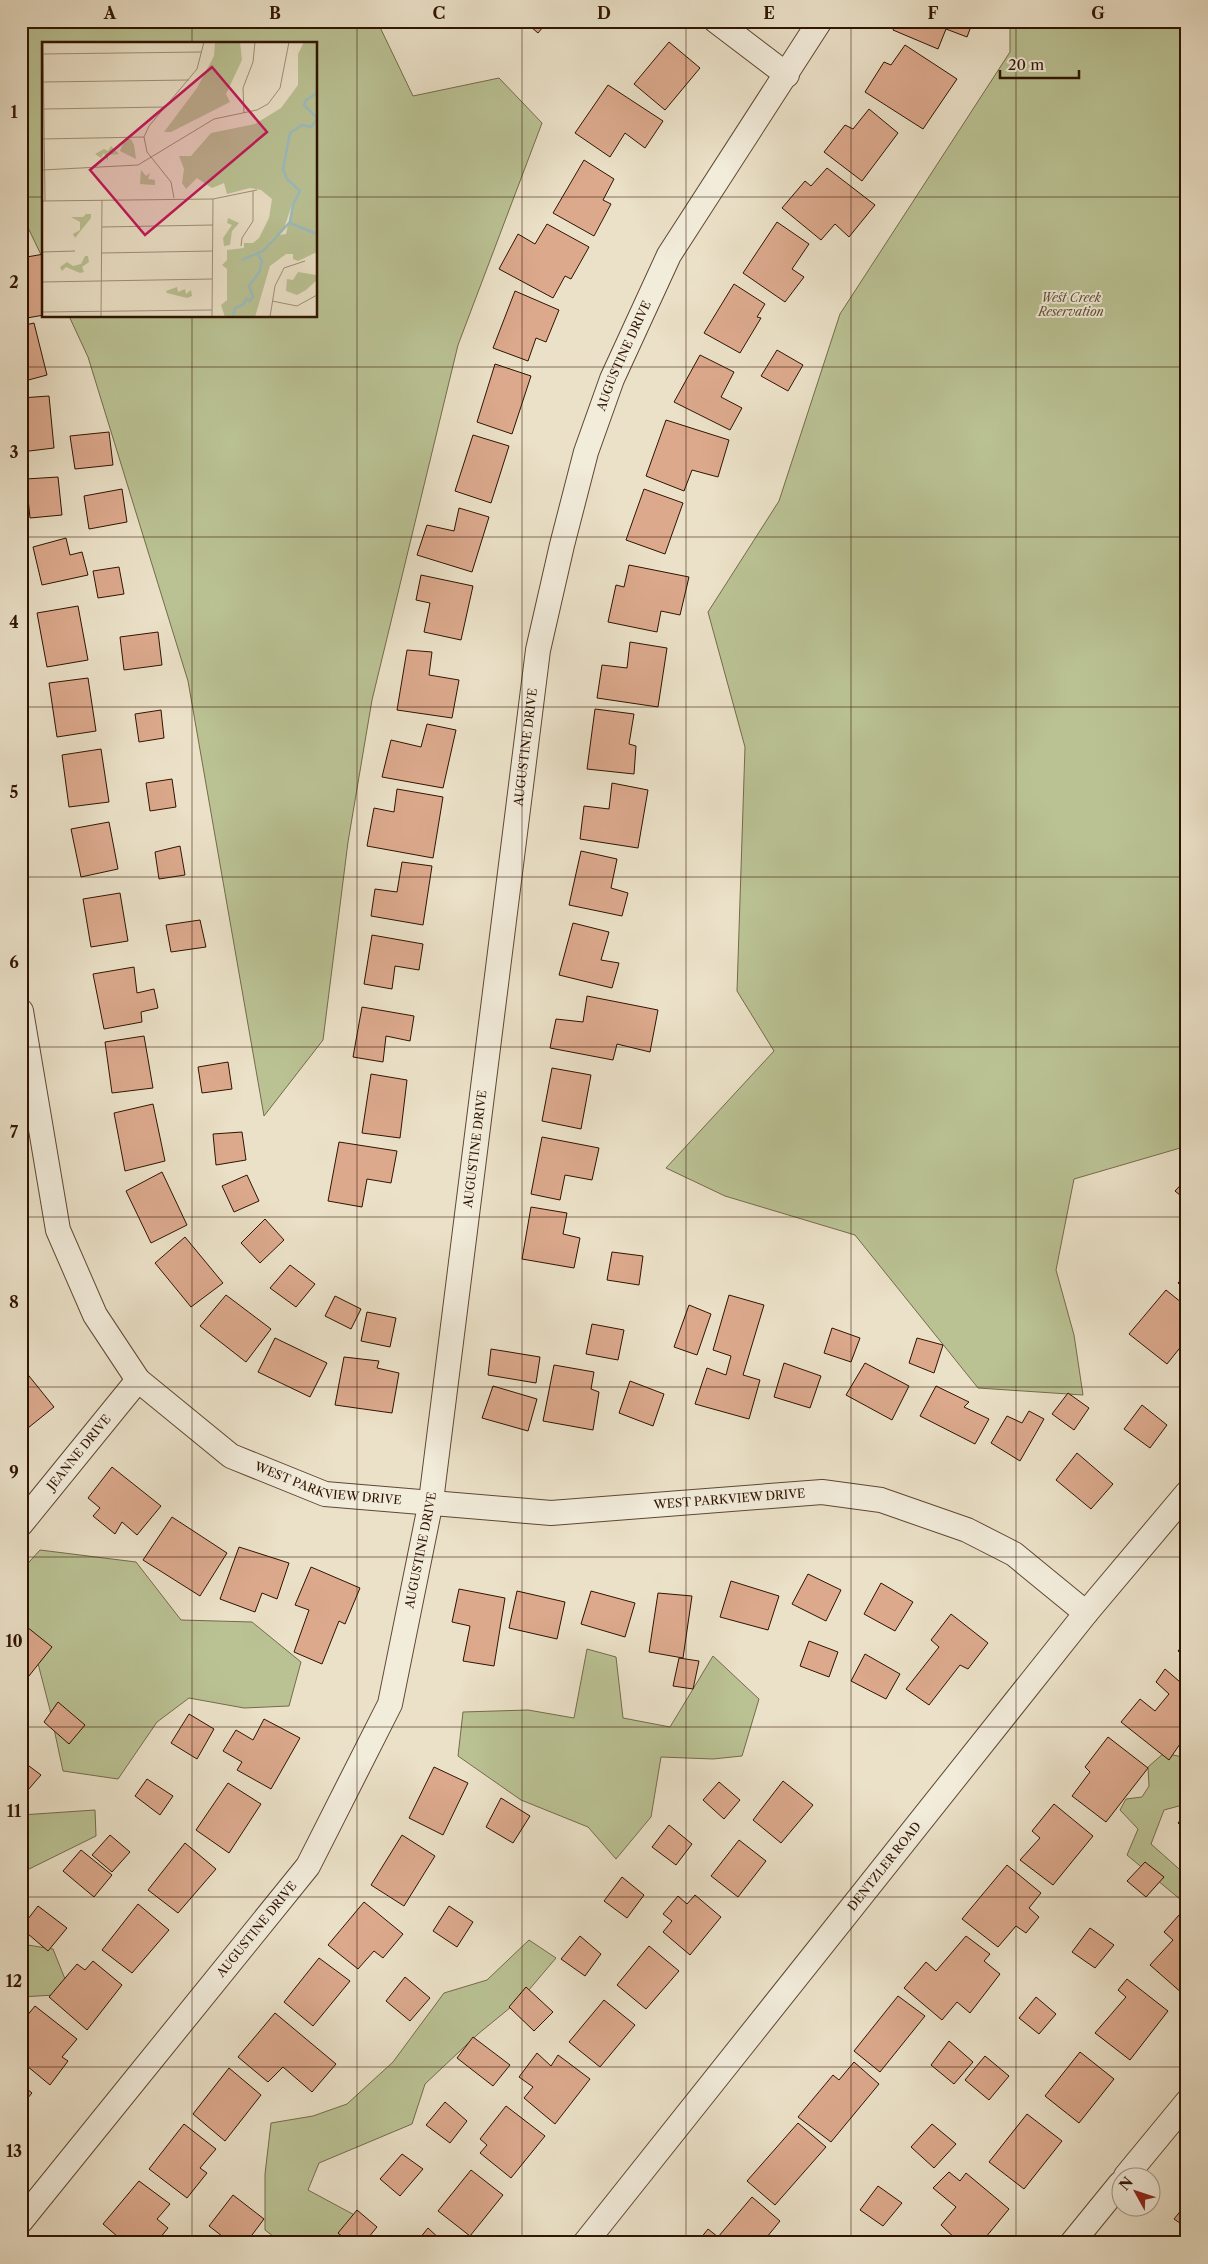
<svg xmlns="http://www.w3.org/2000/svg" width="1208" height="2264" viewBox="0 0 1208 2264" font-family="'Libre Caslon Text',serif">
  <rect width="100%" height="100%" fill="#ebe1c8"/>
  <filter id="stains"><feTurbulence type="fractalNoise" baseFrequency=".004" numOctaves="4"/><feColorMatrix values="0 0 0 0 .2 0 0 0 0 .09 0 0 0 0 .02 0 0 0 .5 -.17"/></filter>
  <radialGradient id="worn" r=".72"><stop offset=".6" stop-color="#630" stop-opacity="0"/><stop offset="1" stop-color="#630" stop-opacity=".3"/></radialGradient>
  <g fill="#bac294" stroke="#756b4a">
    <polygon points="21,21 377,21 413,96 499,78 542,123 458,345 372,700 348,842 323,1040 264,1116 188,681 88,357 69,316 316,316 316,44 44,44 44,261 21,213"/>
    <polygon points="1010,21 1187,21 1187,1146 1074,1179 1056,1270 1074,1335 1083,1395 978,1388 855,1235 725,1196 666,1168 774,1051 737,991 745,747 708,612 779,501 840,314 1010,52"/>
    <polygon points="40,1550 136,1562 181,1620 252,1622 301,1662 289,1706 244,1708 189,1698 157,1722 118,1779 63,1771 50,1710 34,1648 21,1640 21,1571"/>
    <polygon points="587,1649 616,1657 623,1718 670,1727 713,1656 759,1699 742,1756 713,1759 661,1757 651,1817 616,1859 588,1827 521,1800 458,1756 463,1712 528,1710 574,1718"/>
    <polygon points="1164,1753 1187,1758 1187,1810 1179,1806 1164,1810 1151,1844 1187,1876 1187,1905 1127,1855 1138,1829 1120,1810 1126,1799 1142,1797 1149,1786 1148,1767"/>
    <polygon points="95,1810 96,1836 21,1873 21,1815"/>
    <polygon points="529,1940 556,1958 522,1998 478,2034 425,2084 412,2124 319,2163 308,2190 362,2219 346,2243 282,2243 265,2230 265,2174 271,2123 313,2116 347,2104 393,2062 444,1993 487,1980"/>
    <polygon points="21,1944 53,1949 71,1994 21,1997"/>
  </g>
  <g fill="#dca98d" stroke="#301400">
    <polygon points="492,21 506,21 500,28"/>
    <polygon points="524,21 548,21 538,33"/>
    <polygon points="896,21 973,21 967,37 946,29 938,49 893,30"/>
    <polygon points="669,42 700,68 665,110 634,84"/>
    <polygon points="905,45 957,79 923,129 865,92 884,62 891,65"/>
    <polygon points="608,85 663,121 645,148 625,133 610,157 575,133"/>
    <polygon points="869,109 898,133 862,181 824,152 845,125 853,129"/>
    <polygon points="584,160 614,179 603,200 611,204 594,236 553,213"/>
    <polygon points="827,168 875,205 849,237 835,224 821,240 782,208 805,181 811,186"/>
    <polygon points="21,192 28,224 21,226"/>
    <polygon points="777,222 809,244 792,269 804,277 785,302 743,273"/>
    <polygon points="547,224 589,247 571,279 565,276 553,298 499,269 518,234 535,244"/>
    <polygon points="44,254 44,315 21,319 21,258"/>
    <polygon points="734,284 765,304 757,317 761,318 740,353 704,333"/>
    <polygon points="515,291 559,310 546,342 536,338 528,361 493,348"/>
    <polygon points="34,323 47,375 21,382 21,326"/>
    <polygon points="777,350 803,365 788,391 761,376"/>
    <polygon points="700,355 734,372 721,397 742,408 730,430 674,402"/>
    <polygon points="495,364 531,376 512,434 477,422"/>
    <polygon points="49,396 54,448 21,452 21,398"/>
    <polygon points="666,420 729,440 718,477 692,470 684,491 646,476"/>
    <polygon points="109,432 113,465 75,469 70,436"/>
    <polygon points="473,435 509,446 491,503 455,491"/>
    <polygon points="58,477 62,515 30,518 26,479"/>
    <polygon points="122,489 127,522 89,529 84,496"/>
    <polygon points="644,489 683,503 665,554 626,540"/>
    <polygon points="459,508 489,517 472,572 417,555 427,525 454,531"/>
    <polygon points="66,538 70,555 82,552 88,575 42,585 33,547"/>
    <polygon points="629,565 689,577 680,615 661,611 657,632 608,622 616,585 624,587"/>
    <polygon points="119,567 124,594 98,598 93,571"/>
    <polygon points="421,575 473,586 461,640 424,632 430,603 416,600"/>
    <polygon points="78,606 88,660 47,667 37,613"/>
    <polygon points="158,632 162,665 124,670 120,637"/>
    <polygon points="630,642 667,648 658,707 597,698 602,665 627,668"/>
    <polygon points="407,650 432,652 429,675 459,680 452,718 397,710"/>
    <polygon points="88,678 96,731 57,737 49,683"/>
    <polygon points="595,709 634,714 629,744 636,746 634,774 587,769"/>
    <polygon points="161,710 164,738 139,742 135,714"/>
    <polygon points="427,724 456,730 443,788 382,777 391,740 421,747"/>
    <polygon points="101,749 109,802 69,807 62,755"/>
    <polygon points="172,779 176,807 150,811 146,783"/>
    <polygon points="612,783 648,790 638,848 580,839 584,806 609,809"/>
    <polygon points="397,789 443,797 433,858 367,846 374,808 394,812"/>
    <polygon points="109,822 118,869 81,877 71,829"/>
    <polygon points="180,846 185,875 159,879 155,852"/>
    <polygon points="581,851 617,859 611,888 628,893 622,916 569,905"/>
    <polygon points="402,862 432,866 423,925 371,916 375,889 397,892"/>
    <polygon points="120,893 128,941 91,947 83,899"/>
    <polygon points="200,920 206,947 171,952 166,925"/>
    <polygon points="573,923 609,932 601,960 619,963 612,988 559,975"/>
    <polygon points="372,935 423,944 419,970 395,966 392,989 364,984"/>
    <polygon points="134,967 137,993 154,989 158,1008 141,1012 142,1022 104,1029 93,974"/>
    <polygon points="587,996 658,1010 650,1052 617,1044 613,1060 550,1048 556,1019 583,1022"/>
    <polygon points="362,1007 414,1016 410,1041 386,1036 383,1062 353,1057"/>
    <polygon points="144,1036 153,1088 112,1093 105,1042"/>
    <polygon points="228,1062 232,1089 202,1093 198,1067"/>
    <polygon points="552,1068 591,1075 581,1129 542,1121"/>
    <polygon points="371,1074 407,1080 400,1138 362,1133"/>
    <polygon points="153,1104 165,1161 125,1171 114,1113"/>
    <polygon points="242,1132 246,1160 216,1165 213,1134"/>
    <polygon points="542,1137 599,1148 592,1180 565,1175 560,1200 531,1194"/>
    <polygon points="339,1142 397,1151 391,1183 367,1179 362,1207 328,1201"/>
    <polygon points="162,1172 187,1225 151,1243 126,1191"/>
    <polygon points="247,1175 259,1201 234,1212 222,1186"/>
    <polygon points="1187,1178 1187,1201 1175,1191"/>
    <polygon points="531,1207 567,1213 563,1234 580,1238 574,1268 522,1259"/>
    <polygon points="265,1219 284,1240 260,1263 241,1243"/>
    <polygon points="185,1237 223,1283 191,1307 155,1263"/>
    <polygon points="612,1252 643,1256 639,1285 607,1280"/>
    <polygon points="290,1265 315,1284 296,1307 270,1288"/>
    <polygon points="1187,1273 1187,1291 1178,1283"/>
    <polygon points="1166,1290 1187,1307 1187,1339 1167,1364 1129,1334"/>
    <polygon points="226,1295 271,1329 246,1362 200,1326"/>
    <polygon points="729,1295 764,1305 743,1375 760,1380 749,1419 695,1404 707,1368 726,1375 731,1356 713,1350"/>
    <polygon points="335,1296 361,1309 351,1329 325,1316"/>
    <polygon points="689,1305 711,1314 697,1355 674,1347"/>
    <polygon points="367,1312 396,1318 390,1347 361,1341"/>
    <polygon points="592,1324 624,1330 618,1360 586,1354"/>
    <polygon points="832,1328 860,1338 851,1362 824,1353"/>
    <polygon points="275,1338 327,1363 310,1397 258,1372"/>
    <polygon points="917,1338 943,1345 934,1373 909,1363"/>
    <polygon points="491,1349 540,1357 536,1383 488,1375"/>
    <polygon points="344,1357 379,1361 377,1368 399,1373 392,1413 335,1405"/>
    <polygon points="784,1363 821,1376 810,1408 774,1397"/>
    <polygon points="865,1363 909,1386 892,1420 846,1395"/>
    <polygon points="554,1365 594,1372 591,1389 599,1392 593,1430 543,1421"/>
    <polygon points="21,1366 54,1407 23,1432 21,1430"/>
    <polygon points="630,1381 664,1394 653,1426 619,1413"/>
    <polygon points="493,1386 537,1399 528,1431 482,1418"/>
    <polygon points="936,1386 969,1402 964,1407 989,1419 975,1444 920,1416"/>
    <polygon points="1068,1393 1089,1408 1074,1430 1052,1414"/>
    <polygon points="1142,1405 1167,1425 1150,1448 1124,1429"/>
    <polygon points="1029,1411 1044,1419 1020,1461 991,1443 1007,1416 1022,1423"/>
    <polygon points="1077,1453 1113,1484 1091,1509 1056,1480"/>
    <polygon points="112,1467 161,1506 137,1535 122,1522 115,1534 93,1516 100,1508 88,1498"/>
    <polygon points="172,1517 227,1553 200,1596 143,1560"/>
    <polygon points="239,1547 289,1563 277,1599 262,1593 255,1612 220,1599"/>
    <polygon points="311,1567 360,1588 345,1624 339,1621 322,1664 294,1652 309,1610 295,1605"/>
    <polygon points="808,1574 841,1590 826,1621 792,1604"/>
    <polygon points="731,1581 779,1596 768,1630 720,1617"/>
    <polygon points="881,1583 913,1602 895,1631 864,1614"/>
    <polygon points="459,1589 505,1598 494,1666 463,1661 470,1626 452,1622"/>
    <polygon points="517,1591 565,1602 557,1639 509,1628"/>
    <polygon points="591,1591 635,1603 625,1637 581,1624"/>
    <polygon points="658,1593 692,1596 683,1658 649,1652"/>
    <polygon points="951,1614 988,1643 968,1669 960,1665 929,1705 906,1689 939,1647 931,1640"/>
    <polygon points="22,1623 52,1647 21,1686 21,1624"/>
    <polygon points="1187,1640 1187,1658 1178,1651"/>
    <polygon points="809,1641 838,1652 829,1677 800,1666"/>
    <polygon points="865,1654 900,1674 886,1699 851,1681"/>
    <polygon points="679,1658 699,1661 693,1689 673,1686"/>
    <polygon points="1165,1669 1187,1688 1187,1750 1180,1744 1169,1760 1121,1722 1140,1699 1155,1711 1169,1694 1156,1682"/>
    <polygon points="58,1702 85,1725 69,1744 44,1722"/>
    <polygon points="189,1714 214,1729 197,1759 171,1743"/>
    <polygon points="264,1719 300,1738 271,1789 237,1770 242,1762 223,1751 236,1730 253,1740"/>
    <polygon points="1108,1737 1148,1768 1106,1822 1072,1796 1090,1772 1085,1767"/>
    <polygon points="21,1760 41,1775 21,1798"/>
    <polygon points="434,1767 468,1783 443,1835 409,1818"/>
    <polygon points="147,1779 173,1796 160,1815 135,1796"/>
    <polygon points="783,1781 813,1805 781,1843 753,1820"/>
    <polygon points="719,1782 740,1800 724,1819 703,1800"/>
    <polygon points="228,1783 261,1804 229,1853 196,1830"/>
    <polygon points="501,1798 530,1816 513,1843 486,1827"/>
    <polygon points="1054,1804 1093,1836 1053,1885 1020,1860 1040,1838 1032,1831"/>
    <polygon points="1187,1812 1187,1830 1178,1823"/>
    <polygon points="669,1825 692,1844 676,1865 652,1847"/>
    <polygon points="110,1835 130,1852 112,1872 92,1855"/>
    <polygon points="402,1835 435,1856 404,1906 371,1885"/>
    <polygon points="739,1840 766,1861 738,1897 711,1876"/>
    <polygon points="185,1843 216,1869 178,1913 148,1890"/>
    <polygon points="81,1850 112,1875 94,1897 63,1871"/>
    <polygon points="1145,1862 1164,1877 1146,1897 1127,1881"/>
    <polygon points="1007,1865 1041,1893 1029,1908 1039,1917 1026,1933 1016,1926 998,1947 962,1919"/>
    <polygon points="622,1877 644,1895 627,1918 604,1901"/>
    <polygon points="695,1895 721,1917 690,1955 663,1932 672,1921 663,1914 678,1896 687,1904"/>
    <polygon points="364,1902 403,1934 383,1958 374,1951 358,1969 328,1945"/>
    <polygon points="138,1904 169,1930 132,1973 102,1950"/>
    <polygon points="38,1906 67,1928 48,1951 21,1928"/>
    <polygon points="449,1906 473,1922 457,1947 433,1931"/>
    <polygon points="1179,1915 1187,1922 1187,1989 1183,1994 1150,1965 1173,1940 1164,1932"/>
    <polygon points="1090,1928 1114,1945 1095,1968 1072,1952"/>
    <polygon points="580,1936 601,1954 585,1976 561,1959"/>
    <polygon points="966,1936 990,1954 984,1961 1000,1974 970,2013 957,2002 942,2020 904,1988 926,1962 936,1971"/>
    <polygon points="649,1946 679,1971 646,2009 617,1985"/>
    <polygon points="319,1958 350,1981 313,2026 284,2002"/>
    <polygon points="93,1961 122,1985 87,2030 49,1997 77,1964 85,1970"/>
    <polygon points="405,1977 430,1998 410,2021 386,2001"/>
    <polygon points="1127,1979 1168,2011 1130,2060 1095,2033 1126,1997 1118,1990"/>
    <polygon points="526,1987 553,2012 534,2031 509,2007"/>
    <polygon points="898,1996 925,2016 880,2072 854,2051"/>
    <polygon points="1036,1997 1056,2014 1039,2034 1019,2018"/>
    <polygon points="604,2000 635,2025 600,2067 569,2042"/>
    <polygon points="35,2006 77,2039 62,2057 68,2061 50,2085 21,2061 21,2023"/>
    <polygon points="275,2013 336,2064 312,2092 283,2067 268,2082 238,2057"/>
    <polygon points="473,2037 510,2065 493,2086 457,2058"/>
    <polygon points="949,2041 973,2062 954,2084 931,2065"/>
    <polygon points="1080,2052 1114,2079 1079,2123 1045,2096"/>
    <polygon points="537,2053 551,2066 558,2055 590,2079 555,2124 524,2098 533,2087 519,2077"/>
    <polygon points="985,2056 1009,2076 989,2100 965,2080"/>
    <polygon points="854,2062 879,2084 831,2142 798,2117 833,2075 839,2080"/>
    <polygon points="229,2068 261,2095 225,2141 193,2114"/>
    <polygon points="21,2084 32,2093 21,2106"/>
    <polygon points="445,2102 467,2121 450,2143 426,2125"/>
    <polygon points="506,2106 545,2136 511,2178 480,2153 487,2145 480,2139"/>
    <polygon points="1027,2114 1062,2141 1024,2189 989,2162"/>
    <polygon points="798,2123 826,2147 775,2205 747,2181"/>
    <polygon points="184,2124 216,2149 200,2168 207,2173 187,2198 149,2169"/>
    <polygon points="932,2124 956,2144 934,2168 911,2147"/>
    <polygon points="402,2154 423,2169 400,2196 380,2179"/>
    <polygon points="471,2170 503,2195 470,2236 438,2211"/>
    <polygon points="949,2172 960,2181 966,2173 1009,2209 981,2243 960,2243 941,2225 956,2207 933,2188"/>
    <polygon points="139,2181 170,2204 157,2219 168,2228 156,2243 125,2243 103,2224"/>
    <polygon points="878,2186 902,2203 883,2226 860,2210"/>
    <polygon points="233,2195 264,2219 246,2243 231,2243 209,2226"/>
    <polygon points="752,2197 780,2221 762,2243 697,2243 708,2229 718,2237"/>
    <polygon points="1187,2203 1187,2228 1174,2219"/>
    <polygon points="357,2210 377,2227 364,2243 350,2243 338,2233"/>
    <polygon points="428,2228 444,2243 416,2243"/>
    <polygon points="1160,2236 1167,2243 1154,2243"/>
  </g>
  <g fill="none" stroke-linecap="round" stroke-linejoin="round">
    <g stroke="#5f4732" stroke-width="26">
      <g id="street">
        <polyline points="716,21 787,75"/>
        <path id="s1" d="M21,1011L58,1230L95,1315L138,1380L231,1456L325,1494L551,1513L822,1492L881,1500L967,1530L1014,1554L1086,1613"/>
        <path id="s2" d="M21,1524L138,1380"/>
        <polyline points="1126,2176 1187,2102"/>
        <path id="s3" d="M21,2221L308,1866L390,1704L431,1501L538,650L562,545L586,452L612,379L669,255L820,21"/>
        <path id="s4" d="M585,2243L1086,1613L1187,1493"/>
        <polyline points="1072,2243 1120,2184"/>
      </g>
    </g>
    <use href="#street" stroke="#f2ecdb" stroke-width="24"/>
  </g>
  <path fill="none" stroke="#301400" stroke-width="1" stroke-opacity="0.55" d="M192,21V44M357,21V2243M522,21V2243M686,21V2243M851,21V2243M1016,21V2243M21,197H44M316,197H1187M192,316V2243M21,367H1187M21,537H1187M21,707H1187M21,877H1187M21,1047H1187M21,1217H1187M21,1387H1187M21,1557H1187M21,1727H1187M21,1897H1187M21,2067H1187"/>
  <g text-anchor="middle" stroke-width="4" stroke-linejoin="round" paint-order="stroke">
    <g font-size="12" font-style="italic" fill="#605134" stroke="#f2ecdb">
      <text x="1071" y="302">West Creek<tspan x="1071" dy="14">Reservation</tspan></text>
    </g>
    <g font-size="12" fill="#301400" stroke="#f2ecdb">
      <text dy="4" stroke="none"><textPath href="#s3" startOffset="2010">AUGUSTINE DRIVE</textPath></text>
      <text dy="4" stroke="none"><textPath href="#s3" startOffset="1605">AUGUSTINE DRIVE</textPath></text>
      <text dy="4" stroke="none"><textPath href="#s3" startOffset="1200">AUGUSTINE DRIVE</textPath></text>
      <text dy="4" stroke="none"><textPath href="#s2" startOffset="92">JEANNE DRIVE</textPath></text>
      <text dy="4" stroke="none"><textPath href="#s1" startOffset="615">WEST PARKVIEW DRIVE</textPath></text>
      <text dy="4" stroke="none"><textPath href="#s1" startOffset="1020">WEST PARKVIEW DRIVE</textPath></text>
      <text dy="4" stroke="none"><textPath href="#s3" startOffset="795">AUGUSTINE DRIVE</textPath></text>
      <text dy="4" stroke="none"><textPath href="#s4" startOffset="481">DENTZLER ROAD</textPath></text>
      <text dy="4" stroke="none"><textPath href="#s3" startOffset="375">AUGUSTINE DRIVE</textPath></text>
    </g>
  </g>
  <g transform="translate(42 42)">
    <rect width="275" height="275" fill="#ebe1c8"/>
    <path d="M173,0H198L200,18L184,52L188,60L129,90H122L155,46L172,14ZM262,0H275V210L256,219L251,217V212H244L228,224L213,275H183L179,263L185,258V227L180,223L185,218V208L202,206V201H211L217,196L227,176L230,157L219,148L208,146L185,152L182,141L170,146L155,136L144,147L140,141L142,127L137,114H149L169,91L213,82L239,66L256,43V12ZM251,160L244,192L236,193L226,201L242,186ZM83,97H89L92,103L94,117L78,109ZM69,104L77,112L66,113V119L62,111L59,116L53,112L62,107L66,109ZM99,128L104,134L108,131L106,137L113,138V143L98,142ZM44,172H49V176L33,196L31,192L38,188V180L29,175H41ZM186,176L197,181L190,189L188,203L182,204L181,196L190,183L185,181ZM43,214H46L47,220L40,225L42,230L38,231L24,225L20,229L18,225L25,220L31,224L39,222ZM275,226V238L264,248L255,253L244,249L245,237L251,238L256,230L274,233ZM135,245L136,250L143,247L144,252L149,248L150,254L145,256L125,251L124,249Z" fill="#bac294" fill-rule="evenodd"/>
    <path fill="none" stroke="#9bbcbe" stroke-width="2.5" d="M275,76L262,63L264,58L275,51M248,181L275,192M200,218L221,209L248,180L251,163L258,149L245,137L241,127L248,91L260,83L269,85L275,77M191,275L193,266L201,263L204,257L208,259L211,255L207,244L218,229L220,219L216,213"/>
    <path fill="none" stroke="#a08f78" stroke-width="1" d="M1,0L3,159M0,12L160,10M1,40L147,38M2,67L123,65M202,71L201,46L211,20L213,0M0,97L102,95M0,128L96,123L172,77L215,68L226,62L238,46L247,0M132,156L129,140L105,110L102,95L107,84L155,27L162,0M0,159L171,157L215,148M60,185L171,183M199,204L200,196L211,179V149M0,210L33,209M60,211L171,209M0,240L170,237M230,259L255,264L275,253M0,270L170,268M59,275L60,158M170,275L171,157M228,275L233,244L242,226L263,219"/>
    <path fill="#c2185b" fill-opacity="0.15" stroke="#c2185b" stroke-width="2.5" d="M170,25L225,90L103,193L48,128Z"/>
    <rect width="275" height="275" fill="none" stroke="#301400" stroke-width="2.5"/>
  </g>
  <rect width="1208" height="2264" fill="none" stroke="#ebe1c8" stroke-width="55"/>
  <g transform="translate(1136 2192) rotate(310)"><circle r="24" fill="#f2ecdb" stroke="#a49683"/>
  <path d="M0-4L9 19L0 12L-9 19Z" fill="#8f2418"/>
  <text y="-8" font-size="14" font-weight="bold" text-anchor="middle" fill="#301400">N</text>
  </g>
  <path d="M1000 70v8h79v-8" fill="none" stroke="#301400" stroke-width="2.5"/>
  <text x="1008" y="70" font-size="15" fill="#301400" stroke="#f2ecdb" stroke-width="4" paint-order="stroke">20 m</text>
  <rect x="28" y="28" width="1152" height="2208" fill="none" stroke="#301400" stroke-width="2"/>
  <g font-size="16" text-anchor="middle" font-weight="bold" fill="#301400">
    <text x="110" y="19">A</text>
    <text x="275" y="19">B</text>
    <text x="439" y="19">C</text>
    <text x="604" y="19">D</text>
    <text x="769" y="19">E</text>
    <text x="933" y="19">F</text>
    <text x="1098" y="19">G</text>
    <text x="14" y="118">1</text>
    <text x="14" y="288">2</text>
    <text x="14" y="458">3</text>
    <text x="14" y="628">4</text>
    <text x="14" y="798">5</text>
    <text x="14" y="968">6</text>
    <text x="14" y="1138">7</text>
    <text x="14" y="1308">8</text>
    <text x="14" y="1478">9</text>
    <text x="14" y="1647">10</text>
    <text x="14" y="1817">11</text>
    <text x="14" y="1987">12</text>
    <text x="14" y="2157">13</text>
  </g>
  <rect width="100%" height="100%" filter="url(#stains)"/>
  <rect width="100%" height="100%" fill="url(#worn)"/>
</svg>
